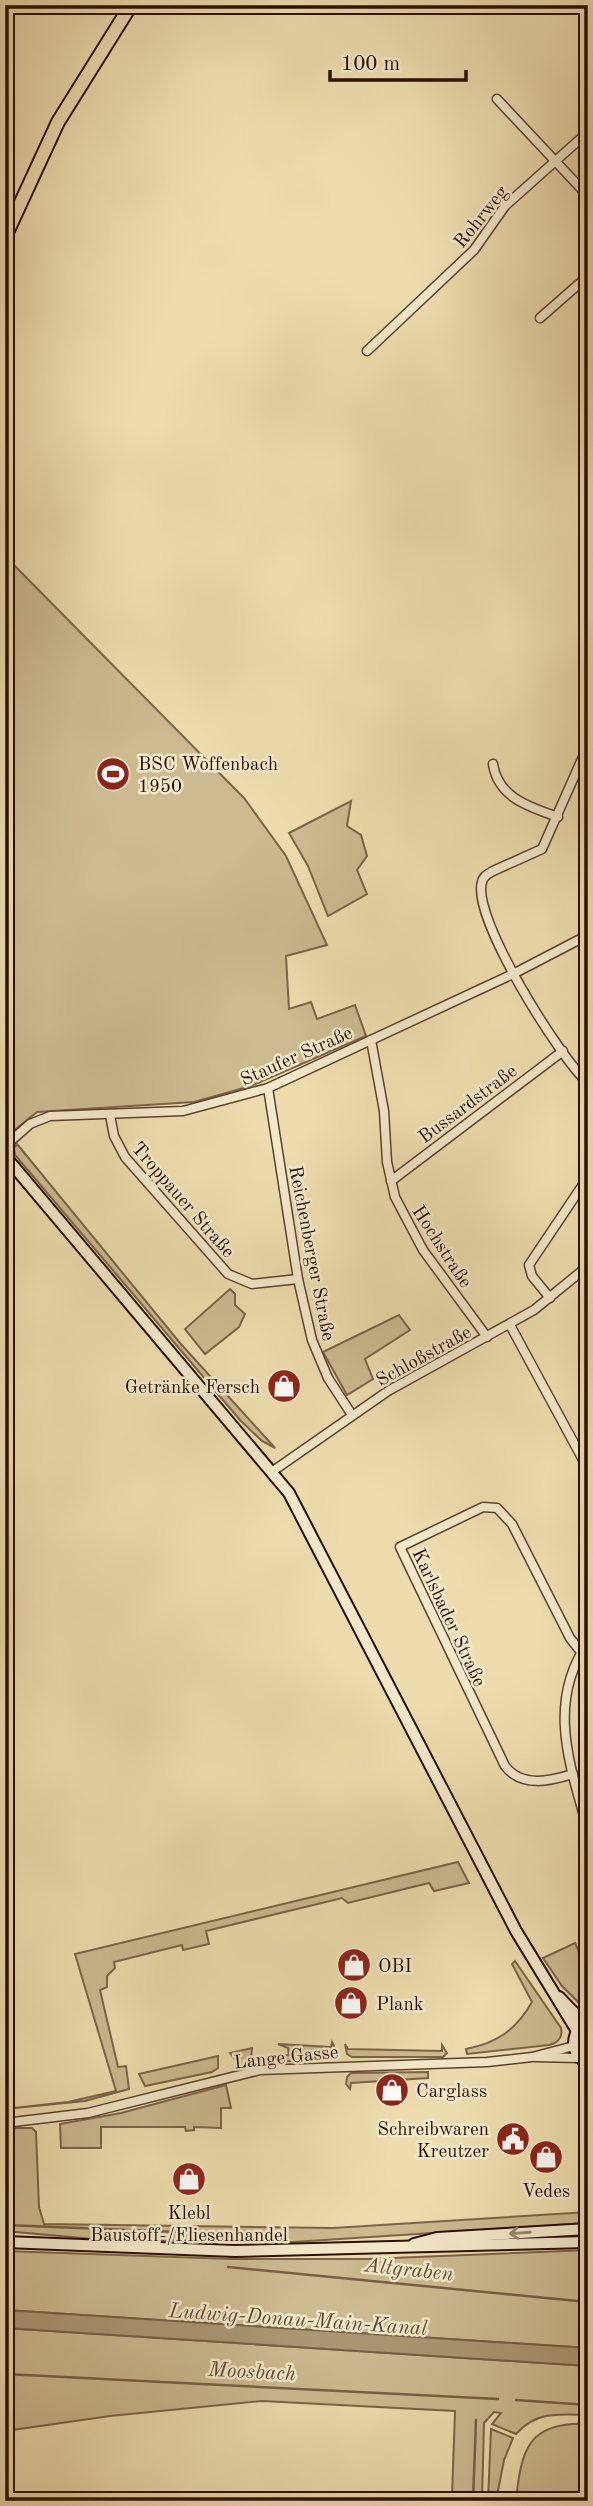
<svg xmlns="http://www.w3.org/2000/svg" width="593" height="2506" viewBox="0 0 593 2506" font-family="'Old Standard TT',serif">
  <rect width="100%" height="100%" fill="#edddae"/>
  <filter id="stains"><feTurbulence type="fractalNoise" baseFrequency=".00286" numOctaves="4"/><feColorMatrix values="0 0 0 0 .2 0 0 0 0 .09 0 0 0 0 .02 0 0 0 .5 -.17"/></filter>
  <radialGradient id="worn" r=".72"><stop offset=".6" stop-color="#630" stop-opacity="0"/><stop offset="1" stop-color="#630" stop-opacity=".3"/></radialGradient>
  <g fill="#ccba90" stroke="#7b6448" stroke-width="2">
    <polygon points="5,556 244,798 286,856 327,945 286,956 289,1009 311,1002 317,1019 355,1005 366,1036 251,1086 194,1102 37,1112 12,1132 5,1127"/>
    <polygon points="351,801 347,826 361,835 367,856 357,870 367,894 328,916 308,866 289,833"/>
    <polygon points="17,1144 180,1343 275,1448 262,1441 240,1420 15,1155 14,1148"/>
    <polygon points="230,1289 235,1294 235,1305 245,1314 239,1327 205,1354 185,1329"/>
    <polygon points="399,1315 410,1330 365,1359 373,1379 347,1395 323,1352"/>
    <polygon points="458,1862 469,1883 434,1891 429,1883 348,1903 342,1898 206,1931 209,1944 183,1950 182,1945 114,1962 115,1968 107,1976 107,1987 100,1990 118,2067 126,2066 129,2089 85,2101 5,2109 68,2102 116,2091 75,1954"/>
    <polygon points="575,1943 588,1973 588,2012 562,1986 543,1958"/>
    <path d="M515,1961L561,2028C563,2037 558,2043 549,2045L467,2054L466,2049C497,2043 516,2030 532,2002L512,1964Z"/>
    <polygon points="332,2042 334,2046 331,2054 320,2058 241,2066 230,2053 252,2048 251,2060 289,2055 288,2048 278,2044 331,2047"/>
    <polygon points="345,2044 348,2049 442,2051 442,2045 447,2053 443,2057 352,2057 347,2054"/>
    <polygon points="218,2056 218,2068 212,2072 145,2086 139,2074"/>
    <polygon points="428,2072 428,2078 351,2083 350,2089 346,2084 347,2077 351,2073"/>
    <polygon points="226,2085 231,2108 221,2108 221,2128 194,2127 194,2130 186,2131 185,2127 101,2127 101,2148 61,2148 60,2124 121,2113"/>
    <polygon points="5,2128 32,2128 36,2132 39,2207 44,2224 333,2228 588,2212 588,2223 293,2242 93,2239 5,2231"/>
    <polygon points="588,2250 588,2348 5,2310 5,2251 232,2259 367,2259"/>
    <path d="M5,2328L588,2366V2415C559,2414 536,2411 516,2434L492,2424L501,2413L494,2412L484,2423L482,2501H445V2497L452,2496L455,2411L262,2401L110,2416L5,2431Z"/>
    <path d="M588,2424V2501H516C521,2450 528,2421 588,2424Z"/>
    <polygon points="491,2429 513,2438 504,2460 496,2501 488,2501"/>
  </g>
  <polygon fill="#ab9773" stroke="#776045" stroke-width="2" points="5,2310 588,2348 588,2366 5,2328"/>
  <g fill="none" stroke-linecap="round" stroke-linejoin="round">
    <g stroke="#776045" stroke-width="2.5">
      <polyline points="5,2225 227,2234"/>
      <polyline points="228,2267 588,2302"/>
      <polyline points="5,2374 498,2399"/>
      <polyline points="516,2400 588,2405"/>
      <polyline points="473,2501 476,2420"/>
    </g>
    <g stroke="#5b422c" stroke-width="11">
      <g id="street">
        <polyline points="497,99 588,196"/>
        <polyline points="540,318 588,276"/>
        <polyline points="367,351 474,250 505,206 588,132"/>
        <path d="M586,750L542,849L493,871C488,874 483,876 482,882C471,917 560,1058 588,1083"/>
        <path d="M493,764C498,798 530,807 558,817"/>
        <polyline points="371,1040 384,1111 387,1162 395,1197 423,1250 487,1337"/>
        <polyline points="268,1088 298,1279 312,1340 328,1378 352,1415"/>
        <polyline points="110,1115 114,1136 125,1157 228,1274 252,1284 298,1279"/>
        <polyline points="5,1146 30,1124 50,1116 183,1111 268,1088 515,973 588,935"/>
        <polyline points="391,1181 563,1051"/>
        <polyline points="550,1298 532,1276 529,1265 588,1177"/>
        <polyline points="510,1325 588,1469"/>
        <polyline points="273,1471 388,1391 534,1310 588,1266"/>
        <path d="M588,1642C546,1703 570,1765 588,1830"/>
        <path d="M573,1774C550,1781 522,1788 505,1766L400,1547L483,1507L497,1508L512,1524L570,1638L581,1652"/>
        <polyline points="535,2057 579,2058"/>
        <polyline points="5,2123 88,2113 260,2070 487,2062 532,2057 574,2046"/>
      </g>
    </g>
    <g stroke="#2a0e00" stroke-width="14">
      <g id="secondary">
        <polyline points="5,1156 289,1493 516,1931 577,2031"/>
        <polyline points="559,1997 586,2025"/>
        <path d="M588,2024L577,2031C571,2044 574,2057 588,2063"/>
        <polyline points="5,2242 235,2251 588,2242"/>
        <polyline points="414,2244 437,2238 588,2229"/>
      </g>
    </g>
    <g stroke="#2a0e00" stroke-width="16">
      <polyline id="primary" points="5,237 58,122 131,5"/>
    </g>
    <use href="#street" stroke="#f3e9ca" stroke-width="8"/>
    <use href="#secondary" stroke="#f3e9ca" stroke-width="10"/>
    <use href="#primary" stroke="#edddae" stroke-width="12"/>
  </g>
  <defs><path id="oneway-shaft" d="M-6 0H5M1.5-3L5.5 0L1.5 3" fill="none" stroke-width="1.6" stroke-linecap="round" stroke-linejoin="round" transform="scale(1.75)"/></defs>
  <use stroke="#99866f" href="#oneway-shaft" transform="translate(520 2233) rotate(176)"/>
  <defs>
    <g id="stadium-disc" transform="scale(1.75)"><circle r="9.5" fill="#8f2418" stroke="#f3e9ca"/><path d="M0-5a6.5 5 0 1 0 0 10a6.5 5 0 1 0 0-10ZM-3.5-1.8h7v3.6h-7Z" fill="#fff"/></g>
    <g id="shop-disc" transform="scale(1.75)"><circle r="9.5" fill="#8f2418" stroke="#f3e9ca"/><path d="M-5-2.5h2.3a2.7 3.5 0 0 1 5.4 0H5L5.5 6h-11ZM-1.5-2.5h3a1.5 2.3 0 0 0-3 0Z" fill="#fff"/></g>
    <g id="civic-disc" transform="scale(1.75)"><circle r="9.5" fill="#8f2418" stroke="#f3e9ca"/><path d="M-.6-6.5H3V-4.5H.6V-3L4-1V1h2V6H-6V1h2V-1L-.6-3ZM-1.2 2.5V6h2.4V2.5Z" fill="#fff"/></g>
  </defs>
  <g fill-rule="evenodd">
    <use href="#stadium-disc" x="113" y="774"/>
    <use href="#shop-disc" x="284" y="1386"/>
    <use href="#shop-disc" x="354" y="1965"/>
    <use href="#shop-disc" x="351" y="2003"/>
    <use href="#shop-disc" x="392" y="2090"/>
    <use href="#civic-disc" x="513" y="2139"/>
    <use href="#shop-disc" x="546" y="2157"/>
    <use href="#shop-disc" x="189" y="2179"/>
  </g>
  <g text-anchor="middle" stroke-width="5" stroke-linejoin="round" paint-order="stroke">
    <g font-size="19" fill="#2a0e00" stroke="#f3e9ca">
      <text transform="translate(480 216) rotate(-51)" y="7">Rohrweg</text>
      <text transform="translate(296 1055) rotate(-24)" y="7">Staufer Straße</text>
      <text transform="translate(467 1103) rotate(-37)" y="7">Bussardstraße</text>
      <text transform="translate(184 1199) rotate(49)" y="7">Troppauer Straße</text>
      <text transform="translate(443 1246) rotate(57)" y="7">Hochstraße</text>
      <text transform="translate(313 1253) rotate(79)" y="7">Reichenberger Straße</text>
      <text transform="translate(423 1355) rotate(-29)" y="7">Schloßstraße</text>
      <text transform="translate(450 1617) rotate(65)" y="7">Karlsbader Straße</text>
      <text transform="translate(286 2056) rotate(-6)" y="7">Lange Gasse</text>
    </g>
    <g font-size="19" fill="#2a0e00" stroke="#f3e9ca" text-anchor="start">
      <text x="138" y="770">BSC Woffenbach<tspan x="138" dy="22">1950</tspan></text>
      <text x="260" y="1393" text-anchor="end">Getränke Fersch</text>
      <text x="378" y="1972">OBI</text>
      <text x="376" y="2010">Plank</text>
      <text x="416" y="2097">Carglass</text>
      <text x="489" y="2135" text-anchor="end">Schreibwaren<tspan x="489" dy="22">Kreutzer</tspan></text>
      <text x="546" y="2197" text-anchor="middle">Vedes</text>
      <text x="189" y="2219" text-anchor="middle">Klebl<tspan x="189" dy="22">Baustoff-/Fliesenhandel</tspan></text>
    </g>
    <g font-size="21" font-style="italic" fill="#644c34" stroke="#f3e9ca">
      <text transform="translate(409 2269) rotate(6)" y="7">Altgraben</text>
      <text transform="translate(298 2319) rotate(4)" y="7">Ludwig-Donau-Main-Kanal</text>
      <text transform="translate(252 2371) rotate(3)" y="7">Moosbach</text>
    </g>
  </g>
  <rect width="593" height="2506" fill="none" stroke="#edddae" stroke-width="28"/>
  <rect x="7" y="7" width="579" height="2492" fill="none" stroke="#2a0e00" stroke-width="3.5"/>
  <rect x="14" y="14" width="565" height="2478" fill="none" stroke="#2a0e00" stroke-width="2"/>
  <path d="M330 70v10h136v-10" fill="none" stroke="#2a0e00" stroke-width="3.5"/>
  <text x="341" y="70" font-size="21" fill="#2a0e00" stroke="#f3e9ca" stroke-width="5" paint-order="stroke">100 m</text>
  <rect width="100%" height="100%" filter="url(#stains)"/>
  <rect width="100%" height="100%" fill="url(#worn)"/>
</svg>
